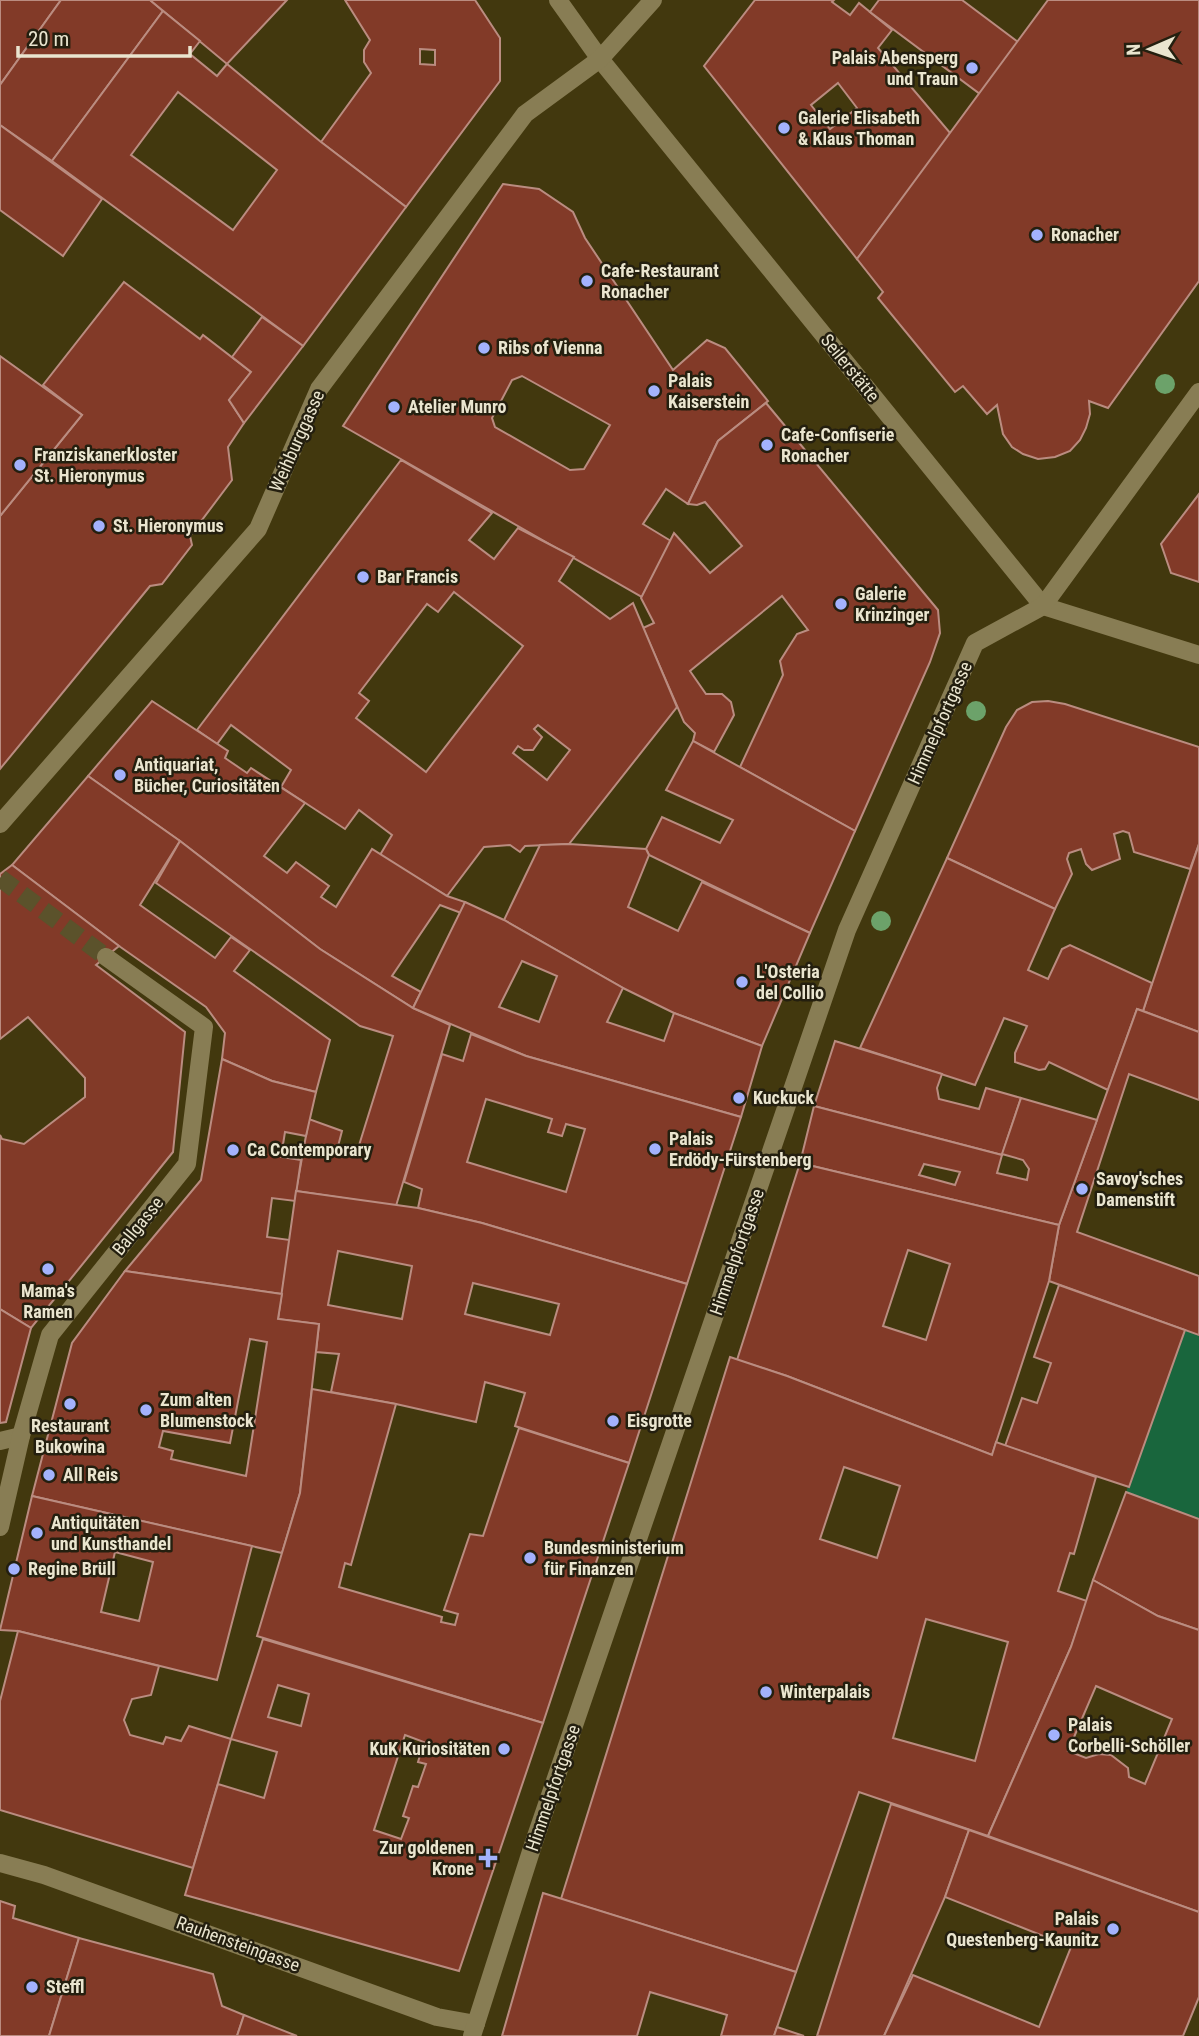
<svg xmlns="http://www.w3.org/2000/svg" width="1199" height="2036" viewBox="0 0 1199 2036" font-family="'Roboto Condensed',sans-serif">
  <rect width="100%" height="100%" fill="#42380e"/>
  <polygon fill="#19663d" points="1185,1330 1199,1335 1199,1519 1126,1492"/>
  <g fill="#823a28" stroke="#ba8c80" stroke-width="2" fill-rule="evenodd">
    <polygon points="0,0 61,0 0,85"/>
    <polygon points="61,0 150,0 163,11 52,161 0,125 0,85"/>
    <polygon points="150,0 287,0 227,64"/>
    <path d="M345,0H475L500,38V81L406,207L321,142L371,73L364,62V50L370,40ZM420,49L435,50V65L420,64Z"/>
    <path d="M755,0H834L832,2L850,15L859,3L892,30L878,48L951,134L857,259L704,66ZM838,83L857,108L830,129L811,105Z"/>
    <polygon points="879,0 962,0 1018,42 980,94 870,12"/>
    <polygon points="1048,0 1199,0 1199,281 1108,408 1089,401 1090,414 1086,428 1080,440 1070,451 1055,457 1038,459 1023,454 1012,447 1003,434 997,405 987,414 963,386 955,392 878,298 883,292 857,259"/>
    <path d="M163,11L200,41L190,54L217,76L227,64L321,142L406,207L303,346L52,161ZM178,92L277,170L233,230L131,155Z"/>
    <polygon points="0,125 102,199 63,256 0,210"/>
    <path d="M503,184L539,189L573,212L585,238L673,370L707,340L725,348L768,401L718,441L688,504L666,489L643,524L671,541L642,597L343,426ZM522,376L610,425L584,469L570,470L495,427L492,418L512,380Z"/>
    <polygon points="124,282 200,339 203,335 251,372 229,400 244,423 228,447 232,480 190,536 192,545 162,584 150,586 0,769 0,516 82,415 43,385"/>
    <polygon points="262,317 303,346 244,423 229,400 251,372 232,357"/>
    <polygon points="0,356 82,415 0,516"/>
    <polygon points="766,403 938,610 940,633 930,662 855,831 740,767 783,675 780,661 797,634 808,630 782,596 690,671 706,694 722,694 731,702 734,715 714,752 693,741 695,733 684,722 643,628 654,623 641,598 674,533 710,573 742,546 705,502 697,505 688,504 718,441"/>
    <path d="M401,460L492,513L469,540L494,559L518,528L574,557L559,581L610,619L633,603L677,707L569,844L525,846L520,852L510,845L484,847L447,896L380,855L392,835L359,810L345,829L281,787L291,770L231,725L217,744L197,730ZM454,592L523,646L426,772L356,718L369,701L359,693L427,604L438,612ZM538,725L570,750L547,780L513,753L518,746L524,750H533L542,737L534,729Z"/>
    <polygon points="1199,494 1199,582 1171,573 1161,544"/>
    <polygon points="152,701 228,751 225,758 247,773 251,768 305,803 264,856 287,873 296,862 329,886 321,897 336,907 372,849 447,896 465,902 461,913 440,905 392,976 421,992 413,1008 320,949 180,841 88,776"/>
    <polygon points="1048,701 1065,704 1199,747 1199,844 1190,869 1134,852 1129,833 1123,831 1114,834 1120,859 1092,870 1086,864 1081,849 1069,853 1067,859 1072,874 1055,909 947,858 1006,727 1017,710 1032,702"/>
    <polygon points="693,741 855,831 810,933 649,855 646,849 662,817 720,843 733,820 666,790"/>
    <polygon points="88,776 180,841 140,905 215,958 231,937 250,950 234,971 330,1040 316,1092 272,1081 222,1059 225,1033 206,1007 119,946 12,865"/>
    <polygon points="180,841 320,949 413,1008 450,1025 396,1206 296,1191 309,1119 342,1131 336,1154 356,1155 393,1036 360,1026 156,883"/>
    <polygon points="569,844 646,849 649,855 628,907 678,931 702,882 810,933 762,1046 674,1013 623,988 504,920 540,845"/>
    <polygon points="1199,844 1199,1032 1143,1011"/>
    <polygon points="947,858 1055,909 1028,970 1048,979 1062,949 1070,945 1152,983 1143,1011 1137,1009 1108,1090 1049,1062 1045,1069 1039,1070 1015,1062 1015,1053 1027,1026 1004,1018 975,1085 860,1048"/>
    <polygon points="12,865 119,946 96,965 185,1032 173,1152 31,1328 0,1309 0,1135 2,1139 24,1144 85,1097 85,1078 28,1017 0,1039 0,874"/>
    <path d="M465,902L504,920L623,988L607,1022L664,1041L674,1013L762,1046L741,1117L526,1056L413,1008ZM522,961L557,976L539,1022L499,1007Z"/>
    <polygon points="1137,1009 1199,1032 1199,1100 1129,1074 1077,1232 1199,1276 1199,1335 1049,1281 1059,1225"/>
    <path d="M471,1034L526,1056L741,1117L687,1284L482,1223L418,1208L422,1189L404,1182L442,1054L463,1061ZM486,1099L552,1119L548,1132L562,1136L566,1124L585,1129L566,1192L467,1162Z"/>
    <polygon points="835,1041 942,1074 937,1088 939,1099 979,1109 986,1088 1021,1098 1002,1155 814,1106"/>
    <polygon points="222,1059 272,1081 316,1092 306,1136 285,1132 281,1157 301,1160 295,1201 272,1198 267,1237 290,1240 282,1294 125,1271 201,1180"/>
    <path d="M1021,1098L1097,1120L1059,1225L800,1163L814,1106L1002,1155L997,1173L1027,1180L1029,1169L1023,1160L1002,1154ZM924,1164L960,1172L955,1185L919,1175Z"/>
    <path d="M800,1163L1059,1225L1049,1281L992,1455L787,1376L737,1360ZM908,1250L950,1264L926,1340L883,1326Z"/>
    <path d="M296,1191L418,1208L482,1223L687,1284L629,1463L515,1426L525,1393L485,1382L476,1422L396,1404L331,1392L339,1354L316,1352L319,1324L278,1319ZM338,1251L412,1266L402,1319L328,1305ZM473,1283L559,1304L550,1335L465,1314Z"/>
    <path d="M125,1271L282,1294L278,1319L319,1324L300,1493L282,1553L32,1496L72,1343ZM250,1339L267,1342L246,1476L171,1459L173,1451L159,1447L163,1431L230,1443Z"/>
    <polygon points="1059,1285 1185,1330 1129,1487 1005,1446 1022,1398 1037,1403 1051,1363 1034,1357"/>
    <polygon points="0,1309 31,1328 6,1422 0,1423"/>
    <path d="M730,1357L787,1376L992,1455L996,1442L1096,1477L1074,1554L1070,1553L1058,1591L1087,1601L1071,1647L988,1836L859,1792L796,1972L561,1899ZM844,1467L900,1486L877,1558L820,1539ZM926,1619L1008,1642L975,1761L893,1738Z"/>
    <polygon points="312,1389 396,1404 351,1565 345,1563 339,1587 442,1617 441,1622 455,1625 458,1614 444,1610 470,1534 483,1536 519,1428 629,1463 543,1723 257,1636 300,1493"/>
    <polygon points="1126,1492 1199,1519 1199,1630 1158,1616 1093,1580"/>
    <path d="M32,1496L252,1546L217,1680L18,1631L0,1630ZM115,1552L153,1562L139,1621L101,1612Z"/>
    <path d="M1093,1580L1158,1616L1199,1630V1912L988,1836L1071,1647ZM1096,1686L1172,1719L1145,1784L1129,1777L1128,1768L1111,1755L1099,1754L1086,1758L1068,1751Z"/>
    <polygon points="18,1631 159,1666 151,1695 132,1699 124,1720 130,1735 163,1744 166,1737 181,1741 189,1726 231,1739 193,1868 0,1810 0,1701"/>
    <path d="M263,1639L543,1723L459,1971L185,1895L218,1784L264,1798L277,1752L231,1739ZM278,1685L309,1694L301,1726L268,1717ZM405,1735L424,1742L418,1762L426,1764L418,1787L413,1786L403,1816L409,1818L401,1839L374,1830Z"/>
    <polygon points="891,1804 969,1830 945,1897 884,2036 817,2036"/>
    <polygon points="969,1830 1199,1912 1199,1997 1183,2036 884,2036 913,1975 1039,2027 1071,1947 945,1897"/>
    <polygon points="543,1893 796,1972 774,2036 721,2036 727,2015 650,1992 637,2036 502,2036"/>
    <polygon points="0,1901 15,1906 13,1918 79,1938 49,2036 0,2036"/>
    <polygon points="79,1938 213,1974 222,2006 244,2015 237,2036 49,2036"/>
    <polygon points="244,2015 297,2036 237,2036"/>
    <polygon points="777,2027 804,2036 774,2036"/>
  </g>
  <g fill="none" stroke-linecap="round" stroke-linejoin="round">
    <polyline stroke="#5b522b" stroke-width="18" stroke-dasharray="18 9" stroke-linecap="butt" points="0,878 106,957"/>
    <g stroke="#887d54" stroke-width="18">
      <polyline points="558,0 600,59 1043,606 1199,655"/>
      <polyline points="0,824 258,529 319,389 525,114 600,59 653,0"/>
      <polyline points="0,1441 21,1436"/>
      <polyline points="0,1527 21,1436 50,1335 187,1164 204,1027 106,957"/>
      <polyline points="0,1863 44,1875 437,2017 476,2024"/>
      <polyline points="472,2036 533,1845 847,930 975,643 1043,606 1199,392"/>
    </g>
  </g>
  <g fill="#6ca26a">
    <circle cx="1165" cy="384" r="10"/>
    <circle cx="976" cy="711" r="10"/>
    <circle cx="881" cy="921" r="10"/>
  </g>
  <g fill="#a3b2fd" stroke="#241f0f" stroke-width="2.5">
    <circle cx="972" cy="68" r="7"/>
    <circle cx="784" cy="128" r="7"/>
    <circle cx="1037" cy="235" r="7"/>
    <circle cx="587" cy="281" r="7"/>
    <circle cx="484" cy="348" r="7"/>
    <circle cx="654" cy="391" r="7"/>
    <circle cx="394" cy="407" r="7"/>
    <circle cx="767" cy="445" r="7"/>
    <circle cx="20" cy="465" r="7"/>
    <circle cx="99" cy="526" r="7"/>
    <circle cx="363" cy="577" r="7"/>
    <circle cx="841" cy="604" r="7"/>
    <circle cx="120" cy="775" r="7"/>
    <circle cx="742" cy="982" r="7"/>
    <circle cx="739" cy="1098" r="7"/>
    <circle cx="655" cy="1149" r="7"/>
    <circle cx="233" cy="1150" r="7"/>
    <circle cx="1082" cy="1189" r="7"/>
    <circle cx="48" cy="1269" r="7"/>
    <circle cx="70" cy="1404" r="7"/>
    <circle cx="146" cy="1410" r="7"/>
    <circle cx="613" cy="1421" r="7"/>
    <circle cx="49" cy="1475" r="7"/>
    <circle cx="37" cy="1533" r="7"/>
    <circle cx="530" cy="1558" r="7"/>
    <circle cx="14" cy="1569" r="7"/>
    <circle cx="766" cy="1692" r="7"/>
    <circle cx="1054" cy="1735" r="7"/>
    <circle cx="504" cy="1749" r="7"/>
    <path d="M484.5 1847.5h7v7h7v7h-7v7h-7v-7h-7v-7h7z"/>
    <circle cx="1113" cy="1929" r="7"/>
    <circle cx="32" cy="1987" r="7"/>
  </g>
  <g text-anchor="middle" stroke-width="5" stroke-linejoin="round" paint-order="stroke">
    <g font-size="18" font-weight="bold" fill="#eae5cf" stroke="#241f0f" text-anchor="start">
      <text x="958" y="64" text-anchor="end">Palais Abensperg<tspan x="958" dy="21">und Traun</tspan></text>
      <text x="798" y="124">Galerie Elisabeth<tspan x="798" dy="21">&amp; Klaus Thoman</tspan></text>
      <text x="1051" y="241">Ronacher</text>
      <text x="601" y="277">Cafe-Restaurant<tspan x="601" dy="21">Ronacher</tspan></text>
      <text x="498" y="354">Ribs of Vienna</text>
      <text x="668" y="387">Palais<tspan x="668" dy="21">Kaiserstein</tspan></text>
      <text x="408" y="413">Atelier Munro</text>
      <text x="781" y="441">Cafe-Confiserie<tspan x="781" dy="21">Ronacher</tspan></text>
      <text x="34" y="461">Franziskanerkloster<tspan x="34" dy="21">St. Hieronymus</tspan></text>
      <text x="113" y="532">St. Hieronymus</text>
      <text x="377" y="583">Bar Francis</text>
      <text x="855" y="600">Galerie<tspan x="855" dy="21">Krinzinger</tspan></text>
      <text x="134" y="771">Antiquariat,<tspan x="134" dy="21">Bücher, Curiositäten</tspan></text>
      <text x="756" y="978">L'Osteria<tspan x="756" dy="21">del Collio</tspan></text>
      <text x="753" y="1104">Kuckuck</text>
      <text x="669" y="1145">Palais<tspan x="669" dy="21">Erdödy-Fürstenberg</tspan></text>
      <text x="247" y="1156">Ca Contemporary</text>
      <text x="1096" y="1185">Savoy'sches<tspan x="1096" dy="21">Damenstift</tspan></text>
      <text x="48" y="1297" text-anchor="middle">Mama's<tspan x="48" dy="21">Ramen</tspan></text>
      <text x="160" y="1406">Zum alten<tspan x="160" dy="21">Blumenstock</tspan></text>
      <text x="627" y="1427">Eisgrotte</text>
      <text x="70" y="1432" text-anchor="middle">Restaurant<tspan x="70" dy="21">Bukowina</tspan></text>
      <text x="63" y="1481">All Reis</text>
      <text x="51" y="1529">Antiquitäten<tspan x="51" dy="21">und Kunsthandel</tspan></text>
      <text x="544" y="1554">Bundesministerium<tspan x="544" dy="21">für Finanzen</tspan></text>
      <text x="28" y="1575">Regine Brüll</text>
      <text x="780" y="1698">Winterpalais</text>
      <text x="1068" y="1731">Palais<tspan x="1068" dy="21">Corbelli-Schöller</tspan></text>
      <text x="490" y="1755" text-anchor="end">KuK Kuriositäten</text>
      <text x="474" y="1854" text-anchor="end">Zur goldenen<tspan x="474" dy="21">Krone</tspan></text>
      <text x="1099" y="1925" text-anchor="end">Palais<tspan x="1099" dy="21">Questenberg-Kaunitz</tspan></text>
      <text x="46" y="1993">Steffl</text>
    </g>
    <g font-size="18" fill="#eae5cf" stroke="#241f0f">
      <text transform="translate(850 368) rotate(51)" y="6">Seilerstätte</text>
      <text transform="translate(297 441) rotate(-66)" y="6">Weihburggasse</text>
      <text transform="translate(940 723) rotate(-66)" y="6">Himmelpfortgasse</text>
      <text transform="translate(138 1226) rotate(-51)" y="6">Ballgasse</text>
      <text transform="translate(737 1252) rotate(-71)" y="6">Himmelpfortgasse</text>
      <text transform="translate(553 1788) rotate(-71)" y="6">Himmelpfortgasse</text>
      <text transform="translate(238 1944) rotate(20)" y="6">Rauhensteingasse</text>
    </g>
  </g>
  <g transform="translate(1150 49) rotate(268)" stroke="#241f0f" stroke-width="5" paint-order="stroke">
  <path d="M0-5L12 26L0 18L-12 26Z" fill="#eae5cf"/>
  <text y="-10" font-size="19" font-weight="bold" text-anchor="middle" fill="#eae5cf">N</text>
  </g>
  <path d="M18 46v10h172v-10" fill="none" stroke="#eae5cf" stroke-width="3.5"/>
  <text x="28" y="46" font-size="21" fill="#eae5cf" stroke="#241f0f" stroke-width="5" paint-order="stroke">20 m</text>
</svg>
